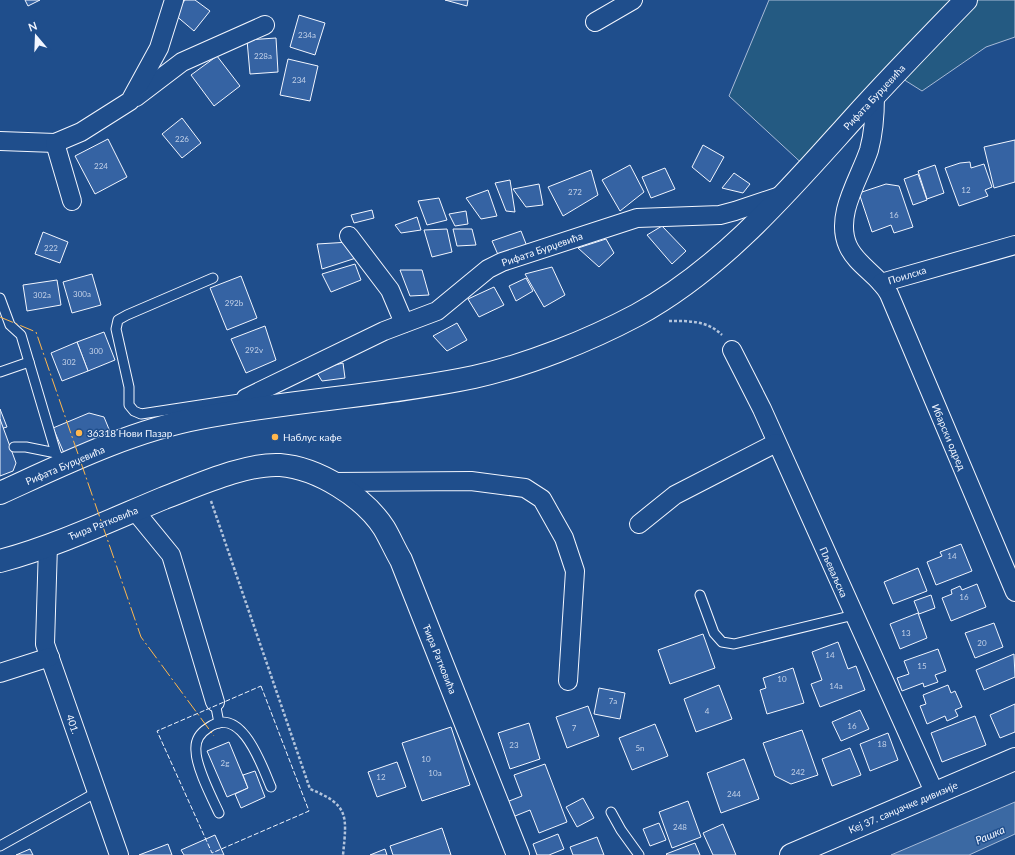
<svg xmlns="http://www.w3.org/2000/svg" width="1015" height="855" viewBox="0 0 1015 855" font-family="Lato,sans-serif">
  <rect width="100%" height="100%" fill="#1f4e8c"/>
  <polygon fill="#245a82" stroke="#a8bbd7" points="769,0 1015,0 1015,37 986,47 922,91 895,74 808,169 729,96"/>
  <polygon fill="#3b69a3" stroke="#a8bbd7" points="1015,802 1015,834 969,855 891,855"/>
  <g fill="#3563a3" stroke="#f2f6ff">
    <polygon points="25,0 40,0 28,6"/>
    <polygon points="185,0 195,0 210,11 194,31 174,14"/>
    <polygon points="445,0 468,0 467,6"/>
    <polygon points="299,15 325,23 315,55 290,47"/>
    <polygon points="276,38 278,72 250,74 247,40"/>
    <polygon points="217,56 240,86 214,106 191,75"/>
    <polygon points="288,59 318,66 310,101 280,95"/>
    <polygon points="182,118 201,143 182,158 162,134"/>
    <polygon points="108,139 127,177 95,194 75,156"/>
    <polygon points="1015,140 1015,182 994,188 984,147"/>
    <polygon points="703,145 724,157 710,182 692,167"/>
    <polygon points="970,162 971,168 984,164 992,187 985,190 988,196 959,206 945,168 960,163"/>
    <polygon points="630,165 644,192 620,211 602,180"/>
    <polygon points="935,165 944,193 927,199 918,171"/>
    <polygon points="665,168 675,189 651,198 642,177"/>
    <polygon points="591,170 598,195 563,216 548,187"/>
    <polygon points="734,173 750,184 743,193 722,188"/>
    <polygon points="918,174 927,200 913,205 904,179"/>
    <polygon points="510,180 515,212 506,211 495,183"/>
    <polygon points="539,184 543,205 526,207 513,189"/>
    <polygon points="886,184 899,186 913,227 894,233 891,225 872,232 859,193"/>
    <polygon points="488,190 497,216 481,219 466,198"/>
    <polygon points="439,198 447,220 427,225 418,201"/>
    <polygon points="372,210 374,218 354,223 351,215"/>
    <polygon points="466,211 468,224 455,226 449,214"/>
    <polygon points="417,217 421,230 401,233 395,225"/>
    <polygon points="662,226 686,251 672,264 647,235"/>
    <polygon points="447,229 452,252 432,257 424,230"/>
    <polygon points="453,229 472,229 476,245 457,246"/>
    <polygon points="521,231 528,249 499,257 492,241"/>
    <polygon points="43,232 68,242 60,263 35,254"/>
    <polygon points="606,239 614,253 599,267 578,248"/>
    <polygon points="350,242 356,258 322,269 317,244"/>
    <polygon points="355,264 361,280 331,292 322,274"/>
    <polygon points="552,267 565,295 544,307 525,274"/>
    <polygon points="400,270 422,270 429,295 410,296"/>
    <polygon points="92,274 101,305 72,313 63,282"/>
    <polygon points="241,276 257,318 227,330 210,288"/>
    <polygon points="526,278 533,291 516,301 509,286"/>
    <polygon points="57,280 61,305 27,311 23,285"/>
    <polygon points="494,287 504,305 479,317 468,299"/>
    <polygon points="457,323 467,340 447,351 433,336"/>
    <polygon points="265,326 276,360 246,373 231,339"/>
    <polygon points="104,332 115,360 88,371 77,342"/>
    <polygon points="77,342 88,371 62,381 51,353"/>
    <polygon points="343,363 345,378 322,381 315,370"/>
    <polygon points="0,409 7,427 0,429"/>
    <polygon points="89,413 104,417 111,434 64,453 53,428"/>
    <polygon points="0,419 16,463 13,471 0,476"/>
    <polygon points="961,544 972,571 936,585 927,562 942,556 940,552"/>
    <polygon points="918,568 927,591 893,604 884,582"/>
    <polygon points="977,584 986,607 951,621 942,598 952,594 951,590 960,586 962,590"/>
    <polygon points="931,595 935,608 919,614 914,601"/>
    <polygon points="918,613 927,638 900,649 890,624"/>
    <polygon points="994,623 1003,647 975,658 965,633"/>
    <polygon points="703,634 715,668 670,684 658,650"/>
    <polygon points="838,642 848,669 856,666 865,690 820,707 811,684 822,680 812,652"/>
    <polygon points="938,649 946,671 935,675 938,682 924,687 923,683 902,691 897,678 909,674 904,661"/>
    <polygon points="1014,654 1015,677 984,690 976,670"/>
    <polygon points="793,668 804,703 767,714 760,690 766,688 763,678"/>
    <polygon points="719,685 732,719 696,732 684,699"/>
    <polygon points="948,685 951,693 955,691 962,707 955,710 958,716 947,721 945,716 927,724 920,706 926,704 923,695"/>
    <polygon points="599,688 625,693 620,719 594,714"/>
    <polygon points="1015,704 1015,732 1000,738 990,715"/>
    <polygon points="588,706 599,736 567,748 556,717"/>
    <polygon points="860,710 869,729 841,741 832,722"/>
    <polygon points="975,716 986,745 942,762 931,733"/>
    <polygon points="529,723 540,759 510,769 498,733"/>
    <polygon points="655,724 668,756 632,770 619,738"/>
    <polygon points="451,727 470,785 422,801 402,743"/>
    <polygon points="802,730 818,775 791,784 775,776 763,743"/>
    <polygon points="888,733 898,760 870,771 860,744"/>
    <polygon points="229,742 248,788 227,797 207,751"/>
    <polygon points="850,748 861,775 832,786 822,759"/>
    <polygon points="744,759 759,799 721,813 707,773"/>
    <polygon points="397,762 406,787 377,797 368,772"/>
    <polygon points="545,764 567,822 539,833 530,810 510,818 504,803 522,796 514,775"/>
    <polygon points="255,771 265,797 241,808 235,794 248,788 243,775"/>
    <polygon points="583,798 594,818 577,827 566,807"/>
    <polygon points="688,801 701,837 672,848 659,812"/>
    <polygon points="659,823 666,840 650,846 643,829"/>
    <polygon points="723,824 736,855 713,855 703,833"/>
    <polygon points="442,828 451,855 393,855 390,846"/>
    <polygon points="558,834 564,849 549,855 537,855 533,844"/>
    <polygon points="215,835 224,855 184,855 181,850"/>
    <polygon points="597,837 604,855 573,855 570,847"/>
    <polygon points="695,843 700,855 667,855 666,854"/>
    <polygon points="168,844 172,855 139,855"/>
    <polygon points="30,849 33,855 16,855"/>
    <polygon points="385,849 387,855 370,855"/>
  </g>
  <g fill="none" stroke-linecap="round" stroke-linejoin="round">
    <g stroke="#f2f6ff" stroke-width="11">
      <g id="service">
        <polyline points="213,278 127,315 118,320 116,329 129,387 129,405 134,411 141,414 246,398"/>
        <polyline points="0,298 10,325 21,335 56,453 61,465"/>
        <polyline points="0,372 29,362"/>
        <polyline points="14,447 26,447 56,453"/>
        <polyline points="700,595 714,633 722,642 734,644 854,615"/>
        <polyline points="215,702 219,723"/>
        <polyline points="611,812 621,830 639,855"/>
        <path d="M219,813C212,798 196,767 196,751C195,741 200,733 208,728C241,703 262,766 271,787"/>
        <polyline points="0,846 97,792"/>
      </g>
    </g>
    <g stroke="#f2f6ff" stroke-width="20">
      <g id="minor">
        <polyline points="595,22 633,0"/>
        <path d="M875,95C875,114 874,132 869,150C860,178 834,215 848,246C857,266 879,275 889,294L1015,592"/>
        <polyline points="136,97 182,62 265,25"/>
        <polyline points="0,141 55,143 81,132 130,101 159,48 174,0"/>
        <polyline points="55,143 72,201"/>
        <polyline points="349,236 390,290 404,323"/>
        <polyline points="881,283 1015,245"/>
        <polyline points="732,350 762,409 935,794"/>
        <polyline points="247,410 246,398 384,331 437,311 488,269 502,262 637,218 720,215 735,211 783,195"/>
        <polyline points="334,482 471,481 525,488 542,499 564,538 575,571 568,681"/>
        <polyline points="135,511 171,555 215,702"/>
        <polyline points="639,524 675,495 776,443"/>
        <polyline points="48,545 45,644 119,855"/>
        <polyline points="0,673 50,657"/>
      </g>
    </g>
    <g stroke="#f2f6ff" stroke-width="24">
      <g id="tertiary">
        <path d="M0,561C56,546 111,520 164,498C196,486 246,463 280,465C318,468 364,497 384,528C390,538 395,550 401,560L518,855"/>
        <polyline points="791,855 1015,759"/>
      </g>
    </g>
    <g stroke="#f2f6ff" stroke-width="24">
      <path id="primary" d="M0,493C64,464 131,431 200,418C291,400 384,396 474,377C528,365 588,341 637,315C723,268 789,190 853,119C890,78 928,39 966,0"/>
    </g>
    <g stroke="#b3c4dc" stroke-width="2.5" stroke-dasharray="3 2" stroke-linecap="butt">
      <path d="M669,321C688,321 707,320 722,335"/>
      <path d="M211,501L310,789C349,805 347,815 343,855"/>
    </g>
    <use href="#service" stroke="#1f4e8c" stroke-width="9"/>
    <use href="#minor" stroke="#1f4e8c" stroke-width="18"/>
    <use href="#tertiary" stroke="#1f4e8c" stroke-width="22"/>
    <use href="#primary" stroke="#1f4e8c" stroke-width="22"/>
    <polygon stroke="#f2f6ff" stroke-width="1" stroke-dasharray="5 2" stroke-linecap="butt" points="261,686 309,811 212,853 157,731"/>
    <polyline stroke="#ffb74d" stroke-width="1" stroke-dasharray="14 3 2 3" stroke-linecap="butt" points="0,317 36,332 141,637 214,736"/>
  </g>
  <g fill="#ffb74d" stroke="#1f4e8c" stroke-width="1.5">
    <circle cx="79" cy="433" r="4"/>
    <circle cx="275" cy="437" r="4"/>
  </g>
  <g text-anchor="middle" stroke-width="3" stroke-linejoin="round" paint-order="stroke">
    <g font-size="8" fill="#c3d1e8">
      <text x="307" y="38">234a</text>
      <text x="263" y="59">228a</text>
      <text x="299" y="83">234</text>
      <text x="182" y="142">226</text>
      <text x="101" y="169">224</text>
      <text x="966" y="193">12</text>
      <text x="575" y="195">272</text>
      <text x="894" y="218">16</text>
      <text x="51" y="251">222</text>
      <text x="82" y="297">300a</text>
      <text x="42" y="298">302a</text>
      <text x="234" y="306">292b</text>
      <text x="254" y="353">292v</text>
      <text x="96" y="354">300</text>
      <text x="69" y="365">302</text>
      <text x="952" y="559">14</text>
      <text x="964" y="600">16</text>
      <text x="906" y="636">13</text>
      <text x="982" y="646">20</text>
      <text x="830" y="658">14</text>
      <text x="922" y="669">15</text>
      <text x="782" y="682">10</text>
      <text x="836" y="689">14a</text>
      <text x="613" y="704">7a</text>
      <text x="707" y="714">4</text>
      <text x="852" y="729">16</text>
      <text x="574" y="731">7</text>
      <text x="882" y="747">18</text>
      <text x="514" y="748">23</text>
      <text x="640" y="751">5n</text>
      <text x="426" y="762">10</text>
      <text x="225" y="766">2g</text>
      <text x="798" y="775">242</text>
      <text x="435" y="776">10a</text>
      <text x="381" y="780">12</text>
      <text x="734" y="797">244</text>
      <text x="680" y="830">248</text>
    </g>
    <g font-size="10" fill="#f2f6ff" stroke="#1f4e8c">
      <text transform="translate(874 97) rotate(-47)" y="4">Рифата Бурџевића</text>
      <text transform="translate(542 249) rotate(-19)" y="4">Рифата Бурџевића</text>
      <text transform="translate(907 275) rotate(-17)" y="4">Поилска</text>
      <text transform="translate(949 437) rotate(67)" y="4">Ибарски одред</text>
      <text transform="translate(65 465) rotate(-23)" y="4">Рифата Бурџевића</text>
      <text transform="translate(103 523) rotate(-22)" y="4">Ћира Ратковића</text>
      <text transform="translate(834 572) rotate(66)" y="4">Пљеваљска</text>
      <text transform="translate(440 659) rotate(68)" y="4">Ћира Ратковића</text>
      <text transform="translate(73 724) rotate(71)" y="4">401.</text>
      <text transform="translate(903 807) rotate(-23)" y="4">Кеј 37. санџачке дивизије</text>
    </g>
    <g font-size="10" fill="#f2f6ff" stroke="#1f4e8c" text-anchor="start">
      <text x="87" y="437">36318 Нови Пазар</text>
      <text x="283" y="441">Наблус кафе</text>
    </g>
    <g font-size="11" font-style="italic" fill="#f2f6ff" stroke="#1f4e8c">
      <text transform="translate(990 835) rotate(-23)" y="4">Рашка</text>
    </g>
  </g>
  <g transform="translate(36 36) rotate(341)" stroke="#1f4e8c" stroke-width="3" paint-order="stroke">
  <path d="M0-3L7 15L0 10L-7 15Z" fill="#f2f6ff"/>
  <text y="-6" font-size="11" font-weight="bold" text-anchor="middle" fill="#f2f6ff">N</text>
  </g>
</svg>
